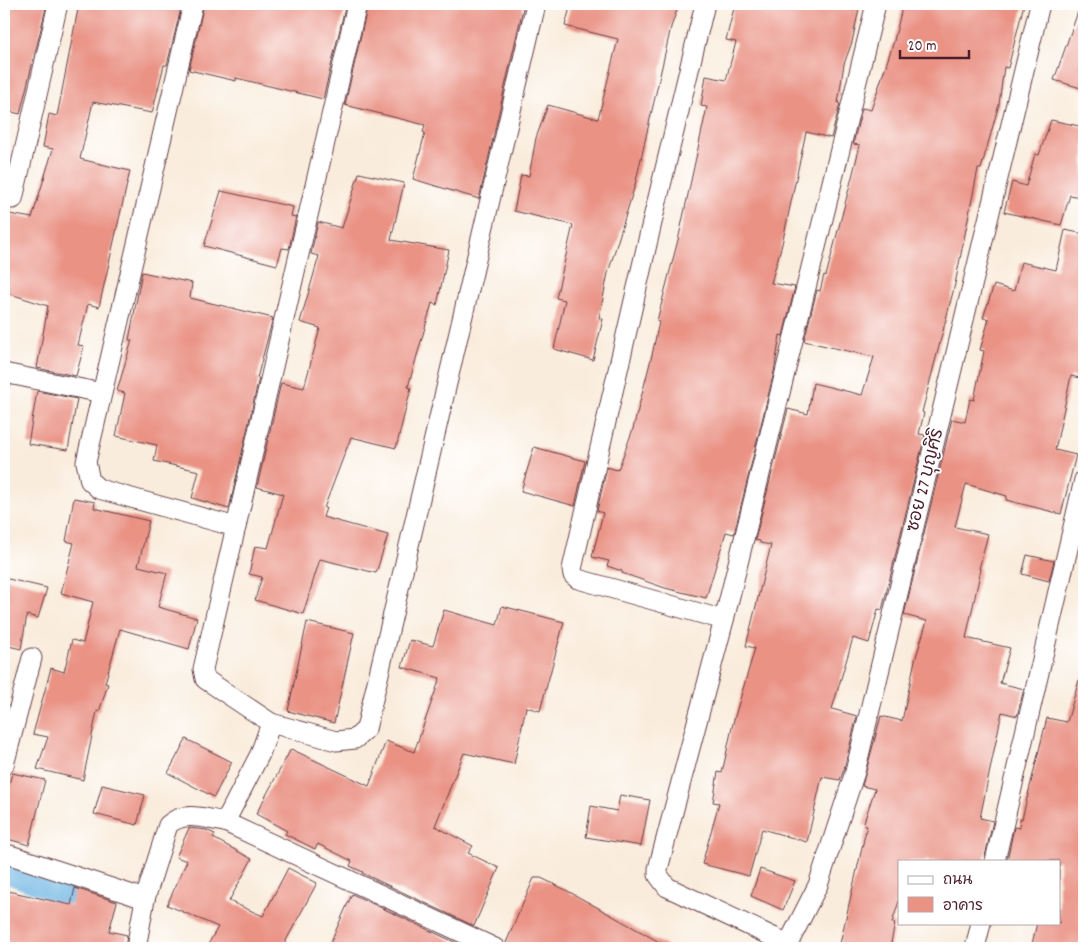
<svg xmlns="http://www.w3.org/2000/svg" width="1088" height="952" viewBox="0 0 1088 952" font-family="Dekko,'Playpen Sans Thai',sans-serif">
  <rect width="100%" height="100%" fill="#fff"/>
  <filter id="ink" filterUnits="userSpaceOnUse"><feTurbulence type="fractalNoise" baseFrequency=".02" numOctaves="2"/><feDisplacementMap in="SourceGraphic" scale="10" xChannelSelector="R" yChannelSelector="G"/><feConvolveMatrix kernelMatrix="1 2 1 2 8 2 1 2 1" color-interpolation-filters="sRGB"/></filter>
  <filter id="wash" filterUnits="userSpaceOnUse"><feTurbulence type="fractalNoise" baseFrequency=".0096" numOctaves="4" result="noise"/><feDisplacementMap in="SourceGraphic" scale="20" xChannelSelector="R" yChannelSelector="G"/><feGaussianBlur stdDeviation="1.12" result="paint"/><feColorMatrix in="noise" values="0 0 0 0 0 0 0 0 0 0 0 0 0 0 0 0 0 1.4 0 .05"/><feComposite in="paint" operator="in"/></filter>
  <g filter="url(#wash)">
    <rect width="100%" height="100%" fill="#f9ecdc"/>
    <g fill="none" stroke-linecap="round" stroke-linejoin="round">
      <polyline stroke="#6ab4e2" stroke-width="24" points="4,870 65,893"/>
    </g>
    <g id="blocks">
      <g fill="#ea9385">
        <polygon points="4,4 47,4 20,114 4,110"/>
        <polygon points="79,4 182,4 167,65 164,65 152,113 93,102 80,159 130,171 99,307 88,304 78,345 84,346 76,376 37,368 48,306 4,292 4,213 32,218 53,149 43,147 49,114 57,116"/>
        <polygon points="204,4 346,4 323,99 236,78 236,81 189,70"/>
        <polygon points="368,4 524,4 479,199 413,179 425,133 423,132 425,125 345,105"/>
        <polygon points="571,4 679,4 671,27 635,185 608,273 599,318 603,319 593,360 554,349 565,300 556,298 573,225 514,211 521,175 529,176 536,138 548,105 598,119 618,39 565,26"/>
        <polygon points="735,4 860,4 852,42 844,64 838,103 840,104 831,138 806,132 782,244 771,283 795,287 783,336 780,335 774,372 734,534 726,532 706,598 665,588 622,573 622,571 607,566 609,561 592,557 603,513 597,511 607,467 617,470 619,467 633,429 652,355 659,322 657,321 679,236 707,107 701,106 706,76 726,80 736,42 726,40"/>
        <polygon points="903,4 1024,4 1008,68 1004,67 999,104 981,169 978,169 955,284 922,412 924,413 919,434 925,435 882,610 878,609 869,643 853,638 832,709 857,716 844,769 840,780 822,777 807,842 762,829 749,876 702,864 719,803 713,802 718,772 722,773 733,723 755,648 746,646 771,545 760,543 760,541 755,540 788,409 808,414 813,383 862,395 874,357 804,341 817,290 820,291 824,275 826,276 851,181 860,145 853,144 862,108 871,110 894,41"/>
        <polygon points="1080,6 1084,7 1084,89 1054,80"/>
        <polygon points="1051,120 1084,127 1084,198 1070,195 1061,225 1004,212 1012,182 1026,186 1035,154 1039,155"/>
        <polygon points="359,173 404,183 391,240 449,250 437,305 432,303 408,387 411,388 396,448 351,437 324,508 326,508 323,517 388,535 376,573 320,559 303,614 255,600 262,577 249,574 255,546 268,548 283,494 257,487 281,383 304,388 320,328 300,322 319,256 311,254 318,222 342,228"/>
        <polygon points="221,191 293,207 291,216 296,217 289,249 282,248 277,265 204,246"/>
        <polygon points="1065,230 1084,234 1084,379 1071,376 1055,450 1076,455 1061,514 1006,500 1007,496 966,484 955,527 988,534 979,569 981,569 966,638 1010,648 1000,683 1024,689 1017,716 1002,712 980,818 993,821 984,861 899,861 899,901 892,923 895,923 890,948 839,948 867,826 863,825 875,789 862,786 881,716 902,721 915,660 927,621 904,615 952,419 965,422 970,399 974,400 984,351 980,350 989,319 983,318 994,285 1014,291 1021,262 1056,270"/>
        <polygon points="142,272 192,283 190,298 273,318 257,378 259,378 229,509 192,498 199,471 154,461 157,445 116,436 125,393 117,391 132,340 129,340"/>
        <polygon points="37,391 77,399 68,450 28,444"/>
        <polygon points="534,447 585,461 575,506 521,491"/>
        <polygon points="74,498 95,502 94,508 149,521 138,566 167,573 158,607 197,618 189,649 120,629 105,683 108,684 99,712 97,711 83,780 37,769 48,737 33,734 51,668 64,672 72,640 83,643 93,602 61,593 74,543 66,541"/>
        <polygon points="1027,555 1054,561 1049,581 1022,574"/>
        <polygon points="4,578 47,588 38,618 27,615 21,649 4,645"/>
        <polygon points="502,606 564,622 540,711 526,707 514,764 464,753 435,826 473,846 468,853 499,868 474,926 362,873 363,872 350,866 352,861 318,844 315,849 285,834 287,831 256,814 291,749 369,786 386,741 414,752 440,678 402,667 410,640 433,646 444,610 497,625"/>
        <polygon points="307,622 354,633 334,723 288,711"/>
        <polygon points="1079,680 1084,680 1084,948 1031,948 1037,923 1059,923 1059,861 1007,861 1014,827 1019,828 1020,819 1022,819 1047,718 1067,722"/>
        <polygon points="186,739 232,762 214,797 168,773"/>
        <polygon points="12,773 45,780 29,845 4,838 4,804"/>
        <polygon points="102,785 145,795 137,825 94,814"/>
        <polygon points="620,795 650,800 641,846 586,837 591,806 617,811"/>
        <polygon points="189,828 206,830 215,834 213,838 252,859 229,901 263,916 288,868 317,883 282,948 206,948 218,927 167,905 187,861 176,857"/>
        <polygon points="760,869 795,881 783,910 751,896"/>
        <polygon points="534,878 541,878 566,890 670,948 506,948 505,945"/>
        <polygon points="75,888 117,902 109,931 127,935 125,948 4,948 4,914 8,891 71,905"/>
        <polygon points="352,894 465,947 465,948 328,948"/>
      </g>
    </g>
  </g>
  <g filter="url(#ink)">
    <use href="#blocks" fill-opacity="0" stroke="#643e46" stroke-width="1"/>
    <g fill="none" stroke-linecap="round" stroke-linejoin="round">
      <g stroke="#643e46" stroke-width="21">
        <g id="minor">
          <polyline points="193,4 86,462 90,481 99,489 236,527"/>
          <polyline points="705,4 654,214 572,569 573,575 578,579 724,620"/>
          <polyline points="13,199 58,4"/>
          <polyline points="4,373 102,393"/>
          <polyline points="271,723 336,741 355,739 366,729 536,4"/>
          <polyline points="4,765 32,658"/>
          <polyline points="225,822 495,948"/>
          <polyline points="4,853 145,899"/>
          <polyline points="995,861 1084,480"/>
          <polyline points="788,944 667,887 658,875 658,869 724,620 876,4"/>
          <path d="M136,948L145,899L168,825C185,810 205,819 225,822L260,754L271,723L205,679L203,669L357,4"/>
          <polyline points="786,948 818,885 855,772 1040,4"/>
          <polyline points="975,948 981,923"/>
        </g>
      </g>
      <use href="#minor" stroke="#fff" stroke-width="19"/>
    </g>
  </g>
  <g text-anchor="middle" stroke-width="4" stroke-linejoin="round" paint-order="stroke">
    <g font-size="18" fill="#4a1f2b" stroke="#fff">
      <text transform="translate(924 480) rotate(-76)" y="6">ซอย 27 บุญศิริ</text>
    </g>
  </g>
  <rect width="1088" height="952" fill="none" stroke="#fff" stroke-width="20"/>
  <rect x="898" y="860" width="162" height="65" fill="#ffffff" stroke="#b7a5aa"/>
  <rect x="908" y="876" width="25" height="8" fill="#ffffff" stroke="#b7a5aa"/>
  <text x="943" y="884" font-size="15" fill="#4a1f2b">ถนน</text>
  <rect x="908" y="897" width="25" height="15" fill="#ea9385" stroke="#b7a5aa"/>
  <text x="943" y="910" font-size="15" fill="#4a1f2b">อาคาร</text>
  <path d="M900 50v8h69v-8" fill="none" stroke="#4a1f2b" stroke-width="2.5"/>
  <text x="908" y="50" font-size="15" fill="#4a1f2b" stroke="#ffffff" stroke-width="4" paint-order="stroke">20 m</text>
</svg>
